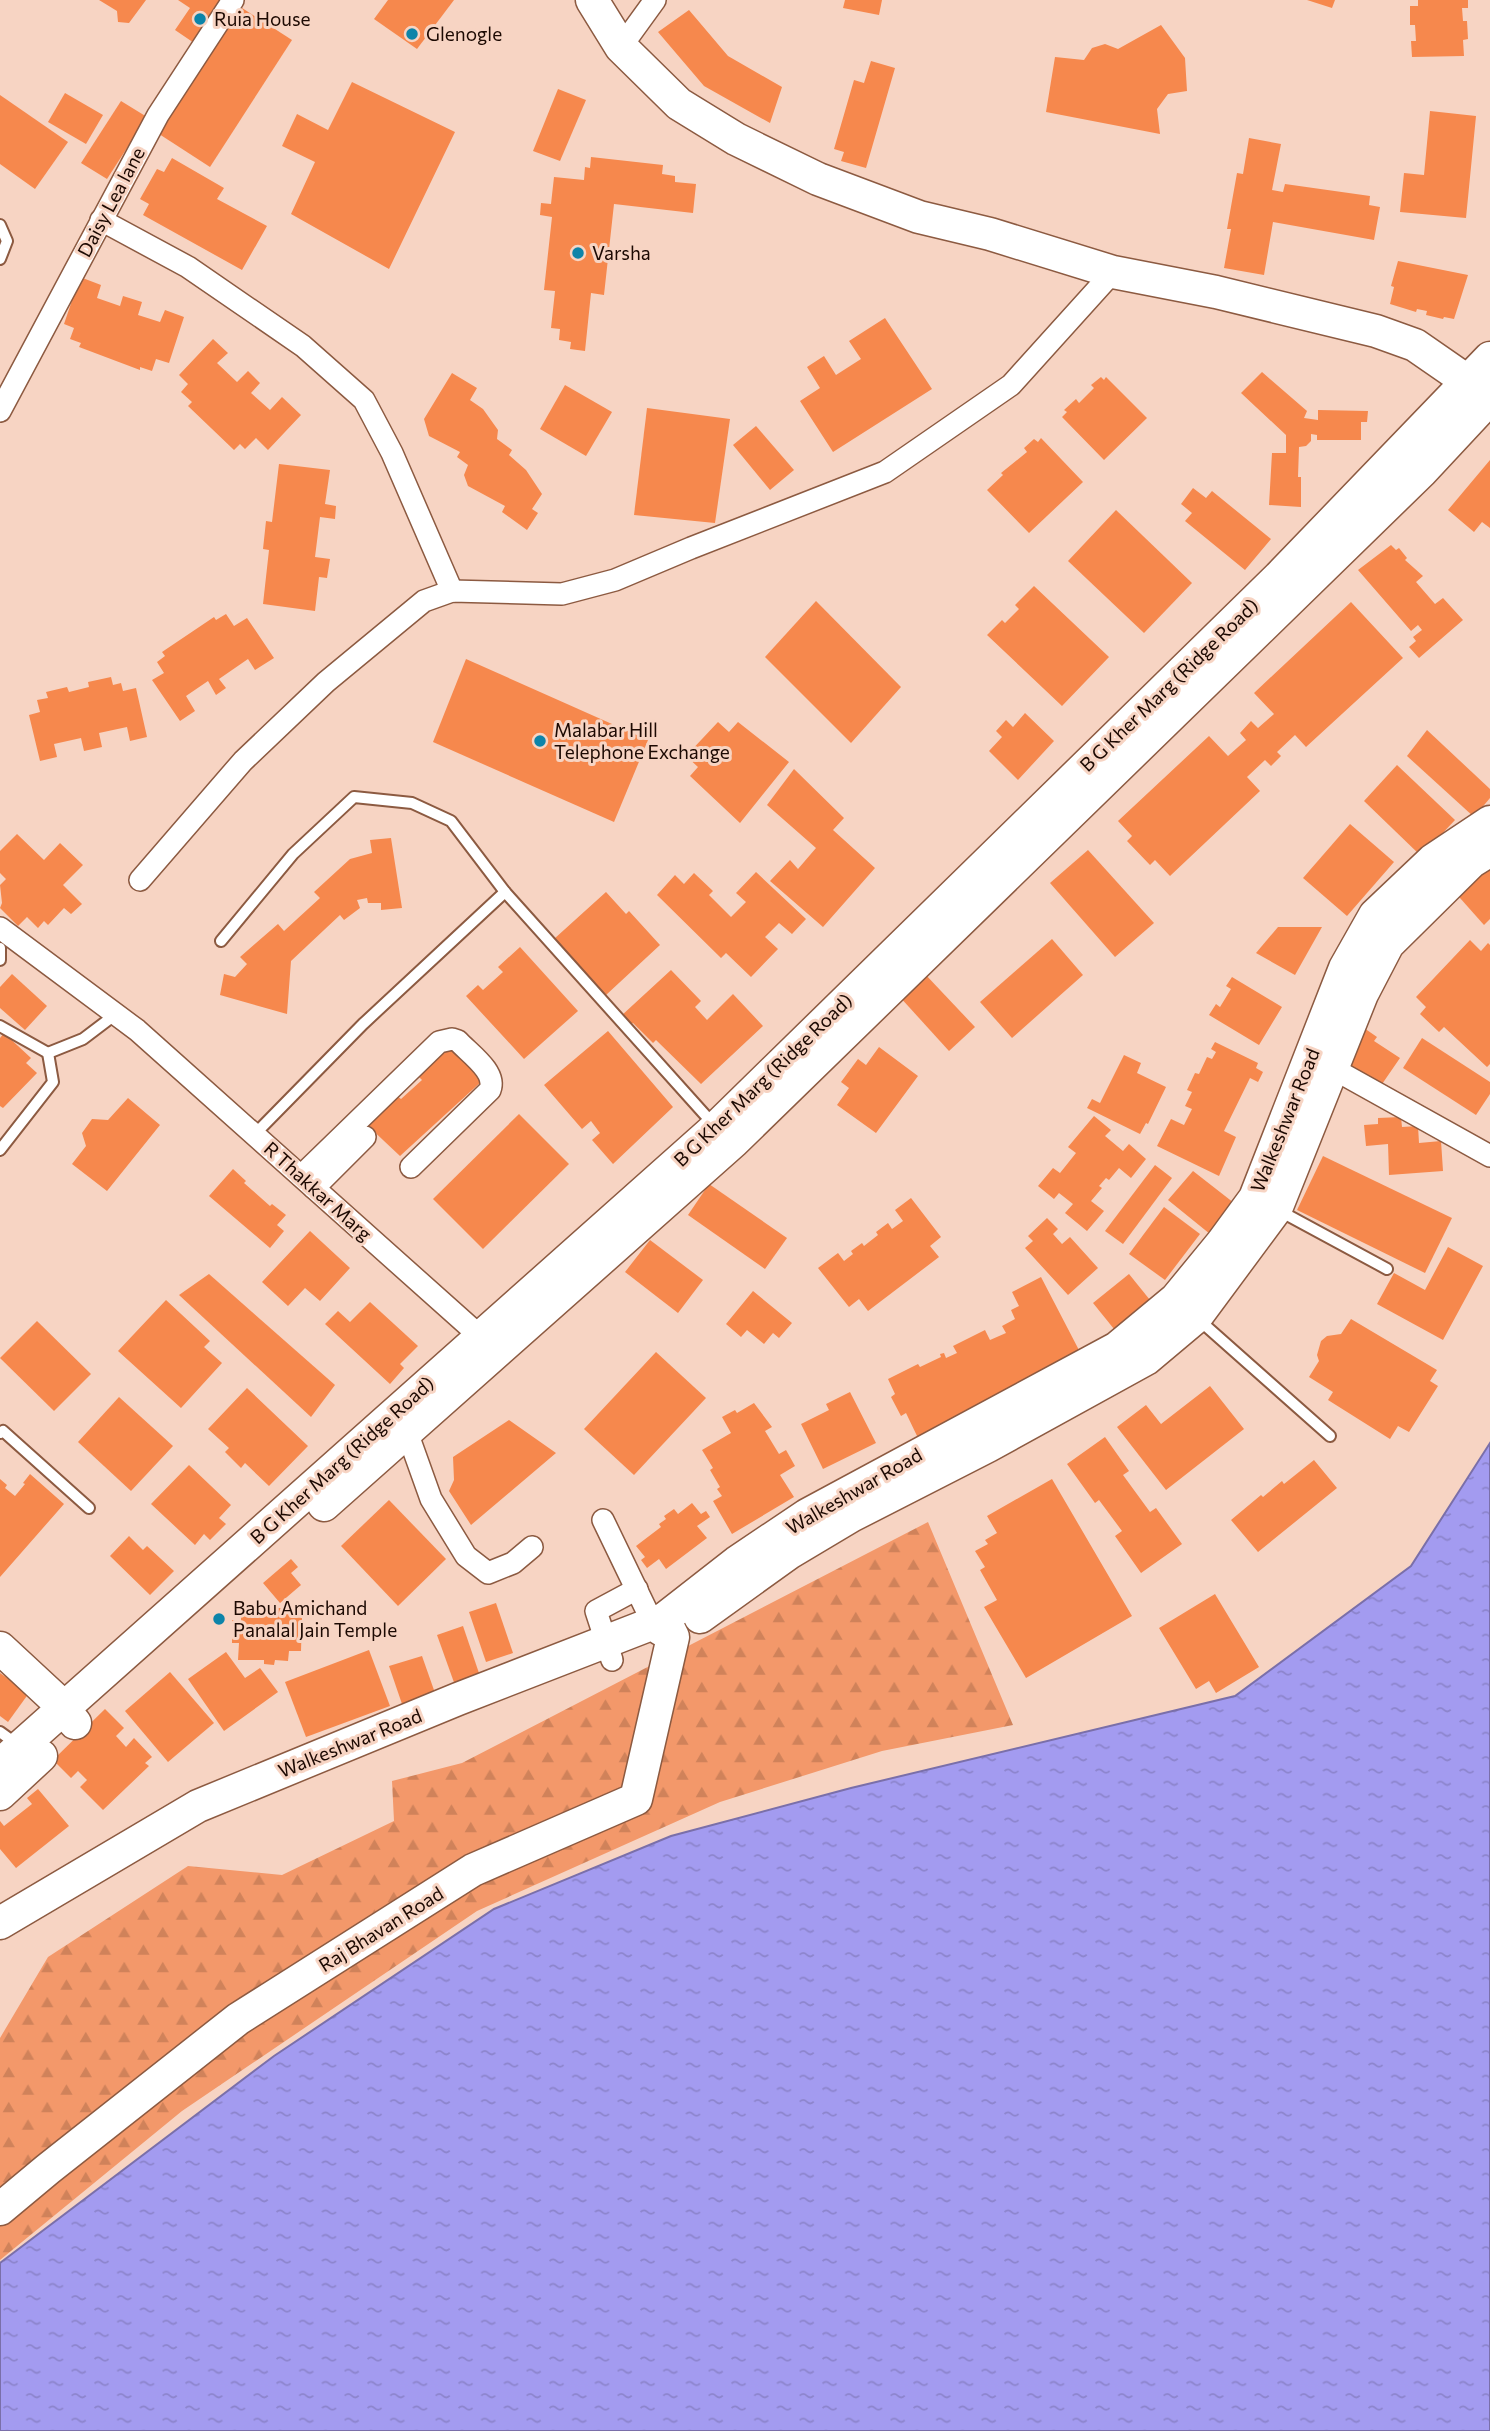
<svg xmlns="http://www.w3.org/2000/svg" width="1490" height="2431" viewBox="0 0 1490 2431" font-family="Commissioner,sans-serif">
  <defs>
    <pattern id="forest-firs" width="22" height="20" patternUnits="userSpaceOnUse" patternTransform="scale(1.75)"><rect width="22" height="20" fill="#f3986a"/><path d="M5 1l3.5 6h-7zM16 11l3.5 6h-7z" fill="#d0825a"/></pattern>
    <pattern id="water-ripples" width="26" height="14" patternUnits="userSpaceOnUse" patternTransform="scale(1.75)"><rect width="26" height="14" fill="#a39bf0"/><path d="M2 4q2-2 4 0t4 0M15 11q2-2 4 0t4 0" fill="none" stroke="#8c84cc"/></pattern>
  </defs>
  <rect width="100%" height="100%" fill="#f7d4c3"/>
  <polygon fill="url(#forest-firs)" points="928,1522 1013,1725 882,1751 720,1802 477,1911 182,2111 0,2260 0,2038 48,1957 188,1866 282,1875 394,1821 392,1781 462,1763"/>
  <polygon fill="url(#water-ripples)" stroke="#7a6fa9" stroke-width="2" points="1490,1443 1490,2431 0,2431 0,2263 274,2056 494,1909 671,1836 851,1788 1235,1696 1411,1566"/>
  <g fill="#f6884d">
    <polygon points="99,0 146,0 129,23 118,22 117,11"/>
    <polygon points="178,0 231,0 200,47 175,30 190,8"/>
    <polygon points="388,0 454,0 417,49 374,19"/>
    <polygon points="845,0 882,0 879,15 843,8"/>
    <polygon points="1307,0 1335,0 1332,8"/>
    <polygon points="1418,0 1468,0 1468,8 1462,8 1463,21 1467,21 1468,39 1463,40 1464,56 1412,57 1411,41 1416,41 1415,25 1410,25 1410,6 1418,6"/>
    <polygon points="239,6 292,40 210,167 156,132"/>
    <polygon points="689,10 728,56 782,87 770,123 704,86 658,32"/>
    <polygon points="1161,25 1185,58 1187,91 1168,94 1157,109 1160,134 1046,112 1055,57 1084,60 1092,48 1105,44 1118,49"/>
    <polygon points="871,61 895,68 866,168 841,161 844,152 834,149 854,80 864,83"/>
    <polygon points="352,82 455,132 389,269 291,214 315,162 282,146 297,114 328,130"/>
    <polygon points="558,89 586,100 560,161 533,151"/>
    <polygon points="65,93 103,115 86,144 48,122"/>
    <polygon points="0,95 68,142 35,189 0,164"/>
    <polygon points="121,101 147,117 107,179 81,163"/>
    <polygon points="1430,111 1476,116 1466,218 1400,212 1404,173 1424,175"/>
    <polygon points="1249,138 1281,144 1272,190 1283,192 1285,184 1370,196 1369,205 1380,207 1374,240 1273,222 1264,275 1224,268 1231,229 1227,229 1237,173 1243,174"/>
    <polygon points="591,157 663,165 662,174 675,176 675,182 696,184 693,213 614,204 604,295 591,293 585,351 570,349 571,342 559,340 560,329 551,328 555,291 544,290 552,217 540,215 541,203 551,204 554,177 584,180 585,167 590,168"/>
    <polygon points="172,158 224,188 217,199 267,226 242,270 143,215 149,204 140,199 157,169 164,172"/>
    <polygon points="1398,261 1468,275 1454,319 1444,317 1443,319 1426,315 1427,311 1417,309 1416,312 1390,304 1394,287 1391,286"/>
    <polygon points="80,277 101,285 97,298 120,306 123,296 142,302 138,315 160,322 165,310 184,317 169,363 156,359 152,371 140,367 140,370 79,347 81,343 70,339 74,328 64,324"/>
    <polygon points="885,318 932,389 833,452 800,401 820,388 807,367 824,356 836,375 861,359 849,341"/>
    <polygon points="213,339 228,353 217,363 237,382 248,371 260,383 251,393 270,410 282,397 301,415 268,450 256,438 245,449 240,444 234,450 188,406 192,402 181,392 188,384 179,375"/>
    <polygon points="1262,372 1307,411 1304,418 1318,420 1318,410 1368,411 1367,422 1361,422 1361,440 1317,440 1317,435 1311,434 1311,441 1306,446 1299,447 1298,477 1301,477 1301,507 1269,505 1272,453 1286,453 1286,435 1241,393"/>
    <polygon points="452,373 477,388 470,400 483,409 498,430 497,439 512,450 509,455 526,470 542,494 532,509 538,513 527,530 502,512 505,506 468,486 464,475 468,465 457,457 460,452 429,436 424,419"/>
    <polygon points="1101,377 1104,380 1106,377 1147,418 1104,460 1062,417 1067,412 1064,410 1076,399 1079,403 1094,388 1091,385"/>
    <polygon points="565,385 612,412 586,456 540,429"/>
    <polygon points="647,408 730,419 715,523 634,515"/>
    <polygon points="756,426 794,470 770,490 733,445"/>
    <polygon points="1041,438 1083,482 1029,533 987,490 1003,475 1001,473 1027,452 1024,448 1034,439 1038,442"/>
    <polygon points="1490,460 1490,528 1482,522 1474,532 1448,510"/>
    <polygon points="279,464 330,470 325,504 336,506 335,519 320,517 315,557 330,559 327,578 319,577 315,611 263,604 269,550 263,549 266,521 272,522"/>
    <polygon points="1193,488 1206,498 1212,491 1271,539 1245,570 1185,521 1192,513 1181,504"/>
    <polygon points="1116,510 1192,583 1144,633 1068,561"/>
    <polygon points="1391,545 1396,550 1399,548 1407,558 1405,560 1423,576 1416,582 1435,604 1443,598 1463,620 1419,658 1409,647 1416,641 1413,637 1422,630 1418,625 1411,631 1358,570"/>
    <polygon points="1034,586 1109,657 1062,706 987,635 1002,620 1005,623 1019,609 1015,605"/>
    <polygon points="816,601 901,687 851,743 765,657"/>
    <polygon points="1351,602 1403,658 1306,747 1295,735 1277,752 1281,756 1271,766 1265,760 1247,777 1260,791 1170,876 1155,860 1150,865 1127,841 1132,836 1118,821 1209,736 1228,756 1246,740 1240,733 1251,721 1258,728 1274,714 1254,693"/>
    <polygon points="226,614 234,626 247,618 274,658 255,670 248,659 219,679 226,688 216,695 208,681 186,696 195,711 180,721 152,680 164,673 157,662 165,656 162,652 214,617 216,620"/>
    <polygon points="466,659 648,740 614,822 433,742"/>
    <polygon points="111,677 113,685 121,683 123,691 136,688 147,737 130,741 127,727 99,733 102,747 84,751 81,738 54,744 57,757 40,761 29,715 40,712 37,700 48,698 46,692 67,687 69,692 89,687 88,682"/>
    <polygon points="1025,713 1054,741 1018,780 989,751 1002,737 996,731 1006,720 1013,727"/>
    <polygon points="718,722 729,732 738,722 789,762 740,823 690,776 698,767 686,756"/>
    <polygon points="1427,730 1490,789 1490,798 1474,817 1407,756"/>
    <polygon points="1397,765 1455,820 1421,856 1364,801"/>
    <polygon points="794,769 844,818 833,830 875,868 823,927 770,881 790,860 798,869 816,848 767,805"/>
    <polygon points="1350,824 1394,862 1347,916 1303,878"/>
    <polygon points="17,834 44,860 60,843 83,865 63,885 82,904 71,914 64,908 48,925 44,921 38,928 27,917 18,926 0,908 2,903 0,885 6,879 0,873 0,851"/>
    <polygon points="391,838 402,908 381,910 381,903 368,903 367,898 357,900 360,908 344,920 340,915 291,961 287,1014 220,995 224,974 235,977 247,964 240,957 278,924 284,931 320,898 314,892 350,859 372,853 370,840"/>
    <polygon points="1088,850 1154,923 1115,957 1050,883"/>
    <polygon points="1490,856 1490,919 1484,925 1452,889"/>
    <polygon points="756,872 806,919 792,934 779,923 765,937 778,949 751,977 726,953 721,958 657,895 675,875 684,884 694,873 713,891 709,895 731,917 746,902 736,893"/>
    <polygon points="606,892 626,914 629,911 660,945 606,995 554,939"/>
    <polygon points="1278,927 1322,927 1295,975 1256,953"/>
    <polygon points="1052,939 1083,975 1012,1038 980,1002"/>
    <polygon points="1470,940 1481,951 1488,943 1490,945 1490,1064 1487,1067 1444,1027 1439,1032 1420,1014 1426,1007 1416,997"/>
    <polygon points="520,947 578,1011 524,1059 466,996 478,985 483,990 503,972 498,967"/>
    <polygon points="671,970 701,1001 695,1007 707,1020 733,994 763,1026 701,1084 656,1040 653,1043 633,1023 630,1025 621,1016"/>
    <polygon points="924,973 975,1027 949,1051 899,996"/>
    <polygon points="12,974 47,1006 25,1030 0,1008 0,987"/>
    <polygon points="1232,977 1282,1007 1259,1045 1209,1015 1216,1004 1220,1007 1231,989 1226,986"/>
    <polygon points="1364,1028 1377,1037 1374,1041 1400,1058 1380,1087 1342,1062"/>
    <polygon points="608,1031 673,1107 613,1164 592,1140 600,1133 591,1121 582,1129 544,1085"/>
    <polygon points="4,1033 31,1058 26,1063 37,1073 3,1108 0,1106 0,1038"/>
    <polygon points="1422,1038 1490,1082 1490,1094 1476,1115 1403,1068"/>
    <polygon points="1215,1042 1258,1063 1256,1068 1263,1072 1258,1082 1250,1078 1224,1131 1236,1137 1219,1176 1157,1146 1171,1119 1184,1125 1192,1109 1185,1106 1192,1092 1187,1090 1195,1073 1199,1074 1207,1057 1212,1059 1216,1052 1211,1049"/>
    <polygon points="450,1046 482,1081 400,1156 366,1124 397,1096 401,1099 422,1080 418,1076"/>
    <polygon points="879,1047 918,1076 876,1133 837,1105 849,1088 841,1082 858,1059 866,1065"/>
    <polygon points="1124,1055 1141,1063 1137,1073 1166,1087 1148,1124 1146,1123 1140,1134 1087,1108 1092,1099 1100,1103"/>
    <polygon points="128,1098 160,1125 107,1191 72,1164 86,1146 82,1133 92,1119 108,1120"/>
    <polygon points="519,1114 569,1164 483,1249 433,1199"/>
    <polygon points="1094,1116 1111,1130 1105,1136 1123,1151 1129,1144 1146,1159 1131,1178 1119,1168 1109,1180 1106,1178 1099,1186 1102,1188 1091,1201 1104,1211 1087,1231 1065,1213 1073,1204 1059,1193 1054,1199 1038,1186 1053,1168 1060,1173 1076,1153 1068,1147"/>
    <polygon points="1401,1117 1402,1127 1418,1126 1419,1143 1441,1141 1443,1171 1389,1175 1388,1144 1366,1146 1364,1125 1378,1124 1378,1118"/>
    <polygon points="1323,1156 1452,1218 1425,1273 1297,1210"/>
    <polygon points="1155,1165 1172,1178 1123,1244 1105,1231"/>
    <polygon points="233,1169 246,1181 244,1183 270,1206 272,1204 286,1215 277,1225 284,1231 270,1248 209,1196"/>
    <polygon points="1193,1171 1234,1203 1210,1234 1168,1200"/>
    <polygon points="709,1184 787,1238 765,1269 688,1215"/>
    <polygon points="911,1198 941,1237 930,1246 939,1257 868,1311 859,1299 849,1307 818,1268 838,1253 844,1261 853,1254 851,1251 862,1243 864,1246 878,1235 876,1232 888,1223 892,1229 903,1221 895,1210"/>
    <polygon points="1164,1207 1200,1234 1165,1280 1129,1254"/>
    <polygon points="1047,1218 1058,1229 1053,1234 1062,1244 1070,1237 1098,1268 1068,1295 1025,1248 1033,1241 1028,1236"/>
    <polygon points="310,1231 350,1268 320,1301 305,1288 288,1306 262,1282"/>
    <polygon points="650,1240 703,1280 678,1313 625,1272"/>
    <polygon points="1448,1247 1483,1266 1443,1340 1377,1304 1394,1273 1425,1290"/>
    <polygon points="209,1274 335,1385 311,1417 179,1295"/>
    <polygon points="1129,1274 1150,1300 1114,1329 1093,1303"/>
    <polygon points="1041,1277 1081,1354 918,1438 906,1413 901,1416 891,1397 895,1394 888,1379 918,1364 920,1367 941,1357 940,1354 944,1353 946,1358 957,1353 953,1346 985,1330 990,1340 1006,1333 1002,1326 1015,1319 1011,1310 1019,1306 1012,1292"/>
    <polygon points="753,1291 792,1323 779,1338 773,1333 764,1344 747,1330 741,1337 726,1324"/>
    <polygon points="166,1300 210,1341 204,1347 222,1363 181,1408 118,1351"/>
    <polygon points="370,1302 418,1346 400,1364 404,1368 390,1384 325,1324 338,1311 350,1322"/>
    <polygon points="1351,1319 1437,1370 1430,1381 1438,1386 1409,1432 1398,1426 1390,1439 1328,1400 1333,1392 1309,1377 1319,1361 1317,1355 1321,1341 1327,1336 1341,1334"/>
    <polygon points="37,1321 91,1374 54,1411 0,1358"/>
    <polygon points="656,1352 706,1398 634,1475 584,1429"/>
    <polygon points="1210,1386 1244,1429 1166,1490 1117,1427 1146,1405 1161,1424"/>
    <polygon points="247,1388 308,1446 269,1486 245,1463 241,1468 225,1452 229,1448 208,1429"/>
    <polygon points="850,1392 876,1443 823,1469 801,1424 829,1410 826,1404"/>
    <polygon points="119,1397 173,1446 131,1491 78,1442"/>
    <polygon points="754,1403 772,1427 765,1431 779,1454 786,1450 795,1466 780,1475 794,1497 732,1534 713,1501 722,1496 717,1489 720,1487 710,1470 713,1468 702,1450 731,1433 722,1417 735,1410 737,1413"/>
    <polygon points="509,1420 556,1453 471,1525 449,1491 454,1480 453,1457"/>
    <polygon points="1105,1437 1129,1471 1123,1475 1150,1512 1156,1508 1182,1544 1141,1573 1115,1536 1122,1531 1099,1500 1095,1503 1067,1464"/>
    <polygon points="1314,1460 1337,1488 1258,1552 1231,1520 1261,1495 1263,1497 1282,1481 1284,1484"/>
    <polygon points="189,1465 231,1505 219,1518 226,1524 210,1540 204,1534 195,1545 151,1504"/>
    <polygon points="30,1474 64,1504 0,1577 0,1479 7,1485 5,1488 15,1496 25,1484 23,1483"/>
    <polygon points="1052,1479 1132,1616 1026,1678 984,1607 997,1600 980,1570 985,1567 975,1551 988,1544 985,1540 997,1533 987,1516"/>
    <polygon points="389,1500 446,1559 398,1606 341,1546"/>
    <polygon points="692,1503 701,1514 706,1511 710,1517 697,1526 707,1538 666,1569 659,1559 647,1568 641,1560 645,1557 636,1546 661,1527 659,1524 666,1519 664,1516 674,1509 678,1514"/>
    <polygon points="129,1536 143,1550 147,1546 174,1571 150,1595 110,1556"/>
    <polygon points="291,1559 298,1567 291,1573 301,1585 280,1603 263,1583"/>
    <polygon points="1215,1594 1259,1667 1216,1693 1209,1681 1196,1689 1159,1628"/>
    <polygon points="496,1603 513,1653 486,1662 469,1612"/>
    <polygon points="251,1604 277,1604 277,1608 292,1608 292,1617 302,1617 301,1651 289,1651 288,1661 275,1660 274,1665 264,1664 264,1660 238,1660 239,1643 232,1643 232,1620 241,1621 241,1606 251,1606"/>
    <polygon points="463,1626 481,1679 456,1688 437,1635"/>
    <polygon points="369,1650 390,1706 306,1737 285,1682"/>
    <polygon points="226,1652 245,1678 260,1668 278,1692 224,1731 188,1679"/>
    <polygon points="422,1656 435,1693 402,1704 389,1666"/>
    <polygon points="170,1672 214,1723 168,1762 125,1711"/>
    <polygon points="0,1673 29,1693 8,1722 0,1716"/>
    <polygon points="105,1709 124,1728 116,1736 126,1747 134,1738 152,1757 145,1763 149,1766 103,1810 80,1787 87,1780 78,1771 71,1778 53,1760"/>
    <polygon points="38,1789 69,1826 16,1868 0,1849 0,1821 4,1826 32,1804 27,1798"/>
  </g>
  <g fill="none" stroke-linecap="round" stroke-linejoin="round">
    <g stroke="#8c5a41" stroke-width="14">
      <g id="lane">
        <polyline points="0,225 7,241 0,259"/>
        <polyline points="221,941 293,854 354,797 412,803 451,821 505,892 715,1126"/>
        <polyline points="0,948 0,960"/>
        <polyline points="0,1026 48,1053"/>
        <polyline points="48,1053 83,1039 116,1014"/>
        <polyline points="255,1134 363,1024 505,892"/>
        <polyline points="0,1150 53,1082 48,1053"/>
        <polyline points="1278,1210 1387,1269"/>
        <polyline points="1198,1319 1330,1436"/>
        <polyline points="0,1433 3,1431 89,1508"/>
        <polyline points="0,1732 18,1745"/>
      </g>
    </g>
    <g stroke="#8c5a41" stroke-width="24">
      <g id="street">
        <polyline points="621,47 655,0"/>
        <polyline points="101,220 188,267 303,346 364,400 392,453 452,591"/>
        <polyline points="0,411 158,115 233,0"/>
        <polyline points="140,880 243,761 326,682 424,601 452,591 562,594 615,580 691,548 885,472 1011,385 1113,272"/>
        <polyline points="0,928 137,1030 491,1346"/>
        <polyline points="1323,1063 1490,1156"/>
        <path d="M301,1176L439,1042L452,1039L458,1041C470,1054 497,1072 490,1090L411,1167"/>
        <polyline points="314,1188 365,1137"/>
        <polyline points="407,1432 431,1499 466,1556 488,1573 513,1563 532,1547"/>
        <polyline points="603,1520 658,1634"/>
        <polyline points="612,1660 596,1611 637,1589"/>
      </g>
    </g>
    <g stroke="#8c5a41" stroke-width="35">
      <g id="secondary">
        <polyline points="592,0 621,47 679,104 736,139 818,179 919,217 990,234 1113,272 1216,292 1376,331 1415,345 1483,392"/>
        <polyline points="324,1505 733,1142 1421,472 1490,398"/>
        <polyline points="700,1617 789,1553 851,1516 988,1446 1146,1359 1196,1317 1276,1209 1362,994 1388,944 1471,862 1490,850"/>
        <polyline points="0,1648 55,1699 75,1723"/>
        <polyline points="0,1765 717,1127 1279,577 1490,358"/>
        <polyline points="0,1794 41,1756"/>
        <polyline points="0,1923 198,1806 458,1699 664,1619 737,1562 807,1515 1117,1348 1176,1299 1222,1243 1255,1198 1345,968 1375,915 1433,860 1490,822"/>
        <polyline points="0,2209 48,2169 238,2019 473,1870 636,1799 673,1637 664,1619"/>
      </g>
    </g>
    <use href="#lane" stroke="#fff" stroke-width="10"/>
    <use href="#street" stroke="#fff" stroke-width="21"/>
    <use href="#secondary" stroke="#fff" stroke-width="32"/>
  </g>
  <g fill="#0d84a9" stroke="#f7d4c3" stroke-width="2.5">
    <circle cx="200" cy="19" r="7"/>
    <circle cx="412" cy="34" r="7"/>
    <circle cx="578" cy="253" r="7"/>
    <circle cx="540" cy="741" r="7"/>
    <circle cx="219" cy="1619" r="7"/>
  </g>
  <g text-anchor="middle" stroke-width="6" stroke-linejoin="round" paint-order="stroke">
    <g font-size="19" fill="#1c0902" stroke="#f7d4c3" text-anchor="start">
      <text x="214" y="26">Ruia House</text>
      <text x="426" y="41">Glenogle</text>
      <text x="592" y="260">Varsha</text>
      <text x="554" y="737">Malabar Hill<tspan x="554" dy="22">Telephone Exchange</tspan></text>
      <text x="233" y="1615">Babu Amichand<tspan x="233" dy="22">Panalal Jain Temple</tspan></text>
    </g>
    <g font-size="19" fill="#1c0902" stroke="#f7d4c3">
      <text transform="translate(111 202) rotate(-62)" y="7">Daisy Lea lane</text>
      <text transform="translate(1169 685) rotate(-44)" y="7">B G Kher Marg (Ridge Road)</text>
      <text transform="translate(763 1080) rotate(-44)" y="7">B G Kher Marg (Ridge Road)</text>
      <text transform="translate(1285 1120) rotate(-68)" y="7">Walkeshwar Road</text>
      <text transform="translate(318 1191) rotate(42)" y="7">R Thakkar Marg</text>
      <text transform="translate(342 1460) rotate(-42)" y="7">B G Kher Marg (Ridge Road)</text>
      <text transform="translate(854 1491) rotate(-30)" y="7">Walkeshwar Road</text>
      <text transform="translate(350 1743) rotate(-22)" y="7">Walkeshwar Road</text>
      <text transform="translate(381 1929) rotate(-32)" y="7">Raj Bhavan Road</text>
    </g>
  </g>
</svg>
